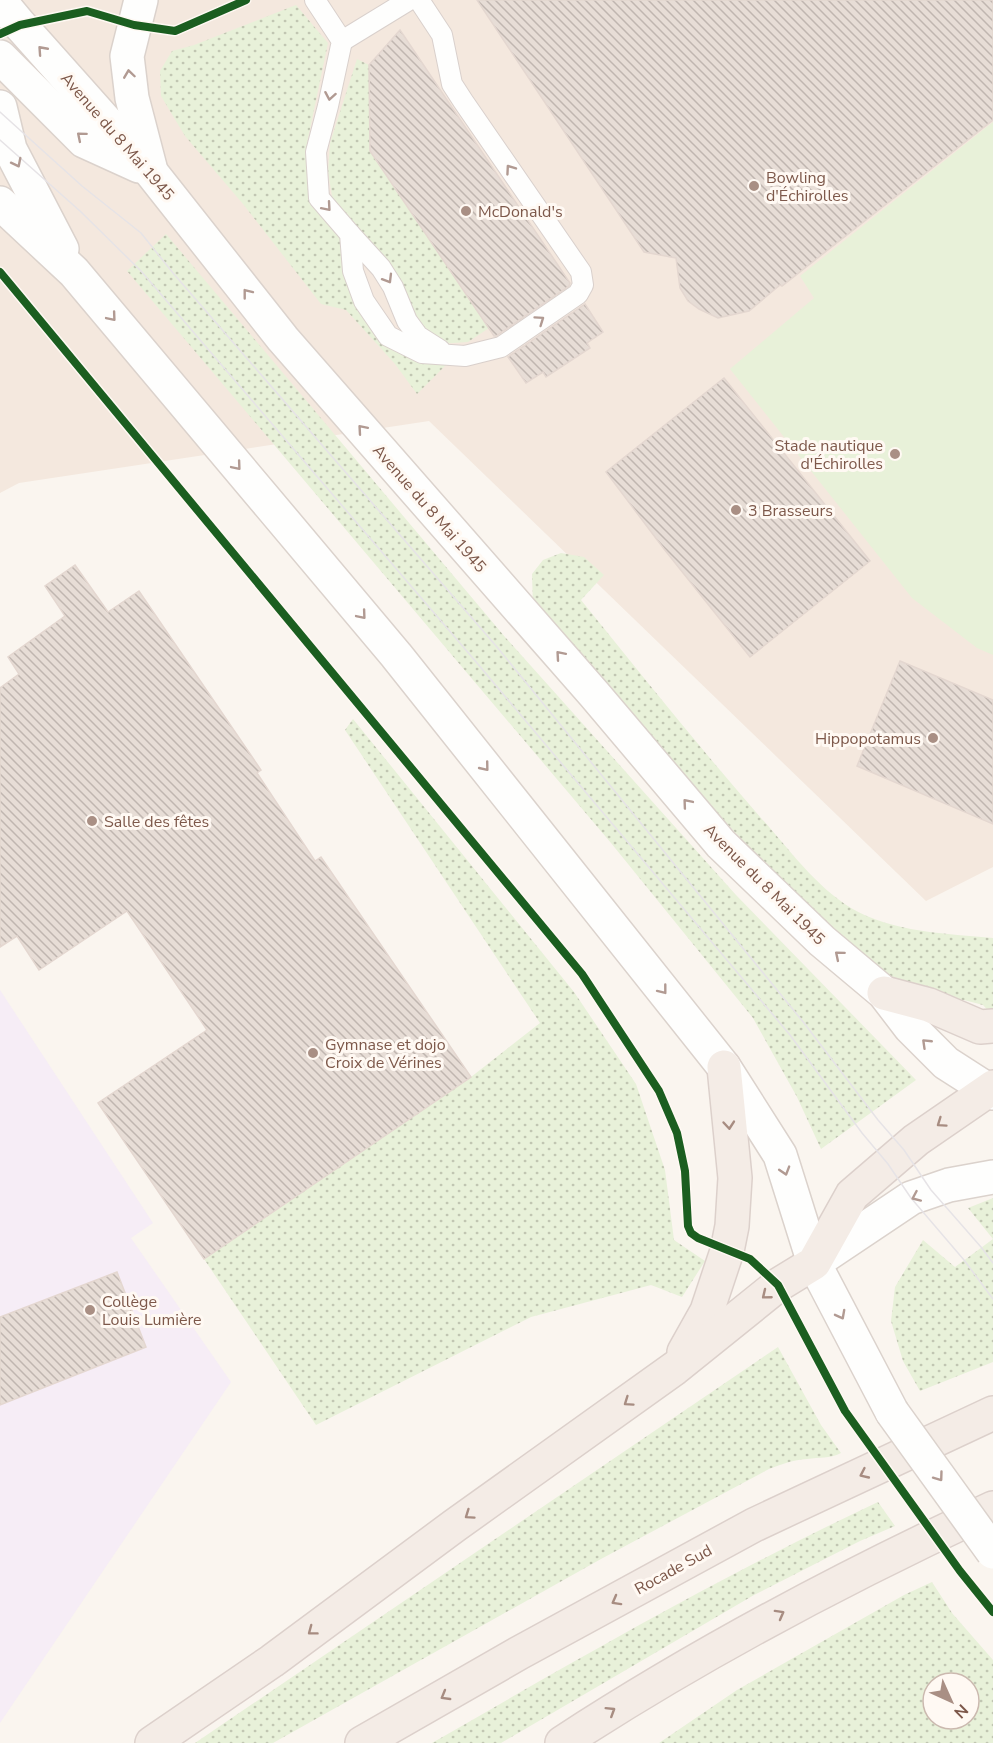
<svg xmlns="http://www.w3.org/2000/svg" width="993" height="1743" viewBox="0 0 993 1743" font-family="'Nunito Sans',sans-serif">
  <defs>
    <pattern id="grass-dots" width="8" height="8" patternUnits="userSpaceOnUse" patternTransform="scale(1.5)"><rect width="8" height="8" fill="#e8f1d9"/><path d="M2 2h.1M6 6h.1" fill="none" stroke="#c1c6b2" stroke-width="1.8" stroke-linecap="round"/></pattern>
    <pattern id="building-back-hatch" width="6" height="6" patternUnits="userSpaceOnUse" patternTransform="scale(1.5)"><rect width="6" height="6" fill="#e7ddd6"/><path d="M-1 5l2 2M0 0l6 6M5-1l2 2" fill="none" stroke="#c0b6b0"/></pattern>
  </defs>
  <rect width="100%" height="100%" fill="#faf5ef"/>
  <polygon fill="#f4e8de" points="0,0 993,0 993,867 926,901 429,421 19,483 0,493"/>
  <polygon fill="#f6edf6" points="0,990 153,1223 131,1238 231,1382 0,1723"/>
  <g fill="url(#grass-dots)" fill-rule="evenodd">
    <polygon points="296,5 328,43 306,148 313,196 346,242 368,314 448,363 417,394 395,364 346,310 321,304 243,204 185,136 161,96 160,71 172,51 194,45"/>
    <polygon points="357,59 369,65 489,328 468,342 439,344 416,325 333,202 328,172 330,143"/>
    <polygon points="166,234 505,637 736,895 916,1080 821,1149 797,1097 753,1018 611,843 127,271"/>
    <path d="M561,553L584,557L604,575L581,600C640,673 699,747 761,818C789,849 815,886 851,908C891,932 948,934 993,938V1016L983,1005L964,1000L915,1003L833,944L756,855L557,640L533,608L532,574L543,560Z"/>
    <polygon points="353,719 574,992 636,1084 665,1170 674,1240 705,1261 682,1297 651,1285 531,1317 316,1425 204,1259 471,1077 540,1023 345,730"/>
    <polygon points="993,1198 993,1362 920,1391 903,1361 891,1321 895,1287 923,1240 955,1267 993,1239 968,1208"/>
    <path d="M778,1347L821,1425L841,1453C829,1459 820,1457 807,1459C793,1460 782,1464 769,1469L601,1559L273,1743H195Z"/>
    <path d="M878,1502L895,1526L860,1541L754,1595L501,1743H432C578,1659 725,1574 878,1502Z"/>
    <path d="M932,1582L952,1613L993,1660V1743H659L737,1690L904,1595ZM933,1683H969V1719H933Z"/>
  </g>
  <polygon fill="#e8f1d9" points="993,122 993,655 977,648 912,598 730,369 814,298 800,276"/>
  <g fill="url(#building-back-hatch)" stroke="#e4d7d0" stroke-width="1.5">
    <polygon points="477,0 993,0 993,120 782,286 780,285 749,311 718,318 699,309 688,301 680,288 676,258 644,252"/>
    <polygon points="400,30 570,283 569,286 496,336 494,336 370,151 369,65"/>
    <polygon points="585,304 603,332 587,343 590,348 546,377 543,372 526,383 508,357"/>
    <polygon points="724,378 870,561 750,657 664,549 606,472"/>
    <polygon points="75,565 108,612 139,591 261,770 257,773 315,861 321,857 471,1077 204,1259 98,1103 207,1030 127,911 39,970 17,936 0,947 0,688 19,674 8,657 65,616 45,586"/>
    <polygon points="900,661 993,700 993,824 857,766"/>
    <polygon points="117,1272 146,1347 0,1405 0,1317"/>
  </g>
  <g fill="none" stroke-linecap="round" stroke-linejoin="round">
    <g stroke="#d9d0cc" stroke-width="22">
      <g id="service">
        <polyline points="315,0 342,41 328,106 316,152 319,198 350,234 353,271 364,301 388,336 422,353 465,356 501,347 578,294 583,285 581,272 463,101 452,84 442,35 419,0"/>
        <polyline points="342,41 409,0"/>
        <polyline points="350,234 381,268 393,287 407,321 418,336 440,350"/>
      </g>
    </g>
    <g stroke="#dbd2cc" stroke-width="36">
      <g id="secondary">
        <polyline points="141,0 127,56 132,98 150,167"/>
        <polyline points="0,1 20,25 151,172 283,339 594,694 721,844 822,941 884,993 910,1027 946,1063 993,1093"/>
        <polyline points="0,57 84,141 139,166"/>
        <polyline points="0,107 10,149 62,249"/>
        <polyline points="0,203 74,272 396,655 724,1067 780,1155 814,1263 892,1412"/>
        <polyline points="814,1263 911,1198 949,1185 993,1177"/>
      </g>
    </g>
    <g stroke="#dcd0cb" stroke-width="36">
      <g id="trunk">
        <polyline points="884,993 929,1005 980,1027 993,1026"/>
        <polyline points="684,1352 707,1311 727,1251 732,1226 735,1178 724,1067"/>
        <polyline points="152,1743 272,1661 454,1526 675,1368 778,1285 814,1263 852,1195 916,1140 993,1087"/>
        <polyline points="362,1743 519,1653 754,1525 993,1413"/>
        <path d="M562,1743C700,1653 844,1577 993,1508"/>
      </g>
    </g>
    <use href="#service" stroke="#fefefd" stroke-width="20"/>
    <use href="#secondary" stroke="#fefefd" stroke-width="33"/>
    <use href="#trunk" stroke="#f4ece6" stroke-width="33"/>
    <g stroke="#e6e3e6" stroke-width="1.5">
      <polyline points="0,112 82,186 141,233 173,273 497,647 804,1023 878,1120 904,1150 931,1190 981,1247 993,1263"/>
      <polyline points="0,140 80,211 141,271 477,663 790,1035 862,1133 888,1164 911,1198 964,1260 993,1299"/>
    </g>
    <g stroke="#dbd2cc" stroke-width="36" stroke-linecap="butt">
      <polyline id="secondary-bridge" points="892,1412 993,1552"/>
    </g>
    <use href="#secondary-bridge" stroke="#fefefd" stroke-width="33"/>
    <g stroke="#fff9f3" stroke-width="11">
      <g id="cycleway">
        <polyline points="0,34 20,25 87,11 134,25 175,31 246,0"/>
        <polyline points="0,272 582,974 659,1091 677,1133 685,1171 688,1226 691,1233 698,1238 750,1259 778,1285 845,1411 960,1571 993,1612"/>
      </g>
    </g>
    <use href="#cycleway" stroke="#1b5e20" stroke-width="8"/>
  </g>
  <defs><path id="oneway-chevron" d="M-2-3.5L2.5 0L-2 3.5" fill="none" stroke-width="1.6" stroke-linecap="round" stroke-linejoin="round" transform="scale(1.5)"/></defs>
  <g stroke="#b19a92">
    <use href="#oneway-chevron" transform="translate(42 50) rotate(-132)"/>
    <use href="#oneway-chevron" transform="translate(129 74) rotate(-98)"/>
    <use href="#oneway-chevron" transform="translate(330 96) rotate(100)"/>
    <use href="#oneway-chevron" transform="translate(81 136) rotate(-140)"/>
    <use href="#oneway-chevron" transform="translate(17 163) rotate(63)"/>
    <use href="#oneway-chevron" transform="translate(510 169) rotate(-125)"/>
    <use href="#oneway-chevron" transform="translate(327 207) rotate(49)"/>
    <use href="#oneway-chevron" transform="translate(388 279) rotate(59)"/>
    <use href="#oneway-chevron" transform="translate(247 293) rotate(-128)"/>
    <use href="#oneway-chevron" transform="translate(112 317) rotate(50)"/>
    <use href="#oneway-chevron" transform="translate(540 320) rotate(-35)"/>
    <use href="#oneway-chevron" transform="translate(362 429) rotate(-131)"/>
    <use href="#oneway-chevron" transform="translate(237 466) rotate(50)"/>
    <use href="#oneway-chevron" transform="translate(362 615) rotate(50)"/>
    <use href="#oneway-chevron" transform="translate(560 655) rotate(-131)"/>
    <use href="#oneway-chevron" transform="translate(485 767) rotate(51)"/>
    <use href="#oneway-chevron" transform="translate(687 803) rotate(-130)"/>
    <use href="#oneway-chevron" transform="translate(839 955) rotate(-140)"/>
    <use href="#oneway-chevron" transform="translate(663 990) rotate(52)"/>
    <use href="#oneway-chevron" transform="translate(926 1043) rotate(-136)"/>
    <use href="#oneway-chevron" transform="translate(785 1171) rotate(73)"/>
    <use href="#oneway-chevron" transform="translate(916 1197) rotate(156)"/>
    <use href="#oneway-chevron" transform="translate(841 1315) rotate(62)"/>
    <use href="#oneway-chevron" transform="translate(939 1477) rotate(54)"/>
  </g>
  <g stroke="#a78c81">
    <use href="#oneway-chevron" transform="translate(941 1123) rotate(145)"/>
    <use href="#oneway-chevron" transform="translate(729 1125) rotate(85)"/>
    <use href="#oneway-chevron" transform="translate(766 1295) rotate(141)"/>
    <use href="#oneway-chevron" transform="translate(628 1402) rotate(145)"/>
    <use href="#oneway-chevron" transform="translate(864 1474) rotate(155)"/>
    <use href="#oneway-chevron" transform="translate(469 1515) rotate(145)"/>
    <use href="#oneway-chevron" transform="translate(616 1601) rotate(151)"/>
    <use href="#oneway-chevron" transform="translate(780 1614) rotate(-29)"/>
    <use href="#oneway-chevron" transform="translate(312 1631) rotate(143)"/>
    <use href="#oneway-chevron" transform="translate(445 1696) rotate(150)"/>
    <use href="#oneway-chevron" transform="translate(611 1711) rotate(-32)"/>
  </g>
  <g fill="#a98f84" stroke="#fff9f3" stroke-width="2">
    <circle cx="754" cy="186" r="6"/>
    <circle cx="466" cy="211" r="6"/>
    <circle cx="895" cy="454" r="6"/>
    <circle cx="736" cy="510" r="6"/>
    <circle cx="933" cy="738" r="6"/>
    <circle cx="92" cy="821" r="6"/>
    <circle cx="313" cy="1053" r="6"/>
    <circle cx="90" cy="1310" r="6"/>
  </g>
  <g text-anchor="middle" stroke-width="6" stroke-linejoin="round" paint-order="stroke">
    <g font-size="16" fill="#7d584a" stroke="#fff9f3">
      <text transform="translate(118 136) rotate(49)" y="6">Avenue du 8 Mai 1945</text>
      <text transform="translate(430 508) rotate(49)" y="6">Avenue du 8 Mai 1945</text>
      <text transform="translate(765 884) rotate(45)" y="6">Avenue du 8 Mai 1945</text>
      <text transform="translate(673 1569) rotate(-29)" y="6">Rocade Sud</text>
    </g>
    <g font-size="16" fill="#7d584a" stroke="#fff9f3" text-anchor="start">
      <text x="766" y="183">Bowling<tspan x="766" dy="18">d'Échirolles</tspan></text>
      <text x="478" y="217">McDonald's</text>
      <text x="883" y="451" text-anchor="end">Stade nautique<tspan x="883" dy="18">d'Échirolles</tspan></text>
      <text x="748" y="516">3 Brasseurs</text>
      <text x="921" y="744" text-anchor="end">Hippopotamus</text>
      <text x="104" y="827">Salle des fêtes</text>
      <text x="325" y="1050">Gymnase et dojo<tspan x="325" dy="18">Croix de Vérines</tspan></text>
      <text x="102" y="1307">Collège<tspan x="102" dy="18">Louis Lumière</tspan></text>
    </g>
  </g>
  <g transform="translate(951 1701) rotate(135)"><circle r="28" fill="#fff9f3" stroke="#cbb9af" stroke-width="1.5"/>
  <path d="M0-4.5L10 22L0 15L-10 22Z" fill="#a98f84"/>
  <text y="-9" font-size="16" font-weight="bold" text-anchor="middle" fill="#7d584a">N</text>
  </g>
</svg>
